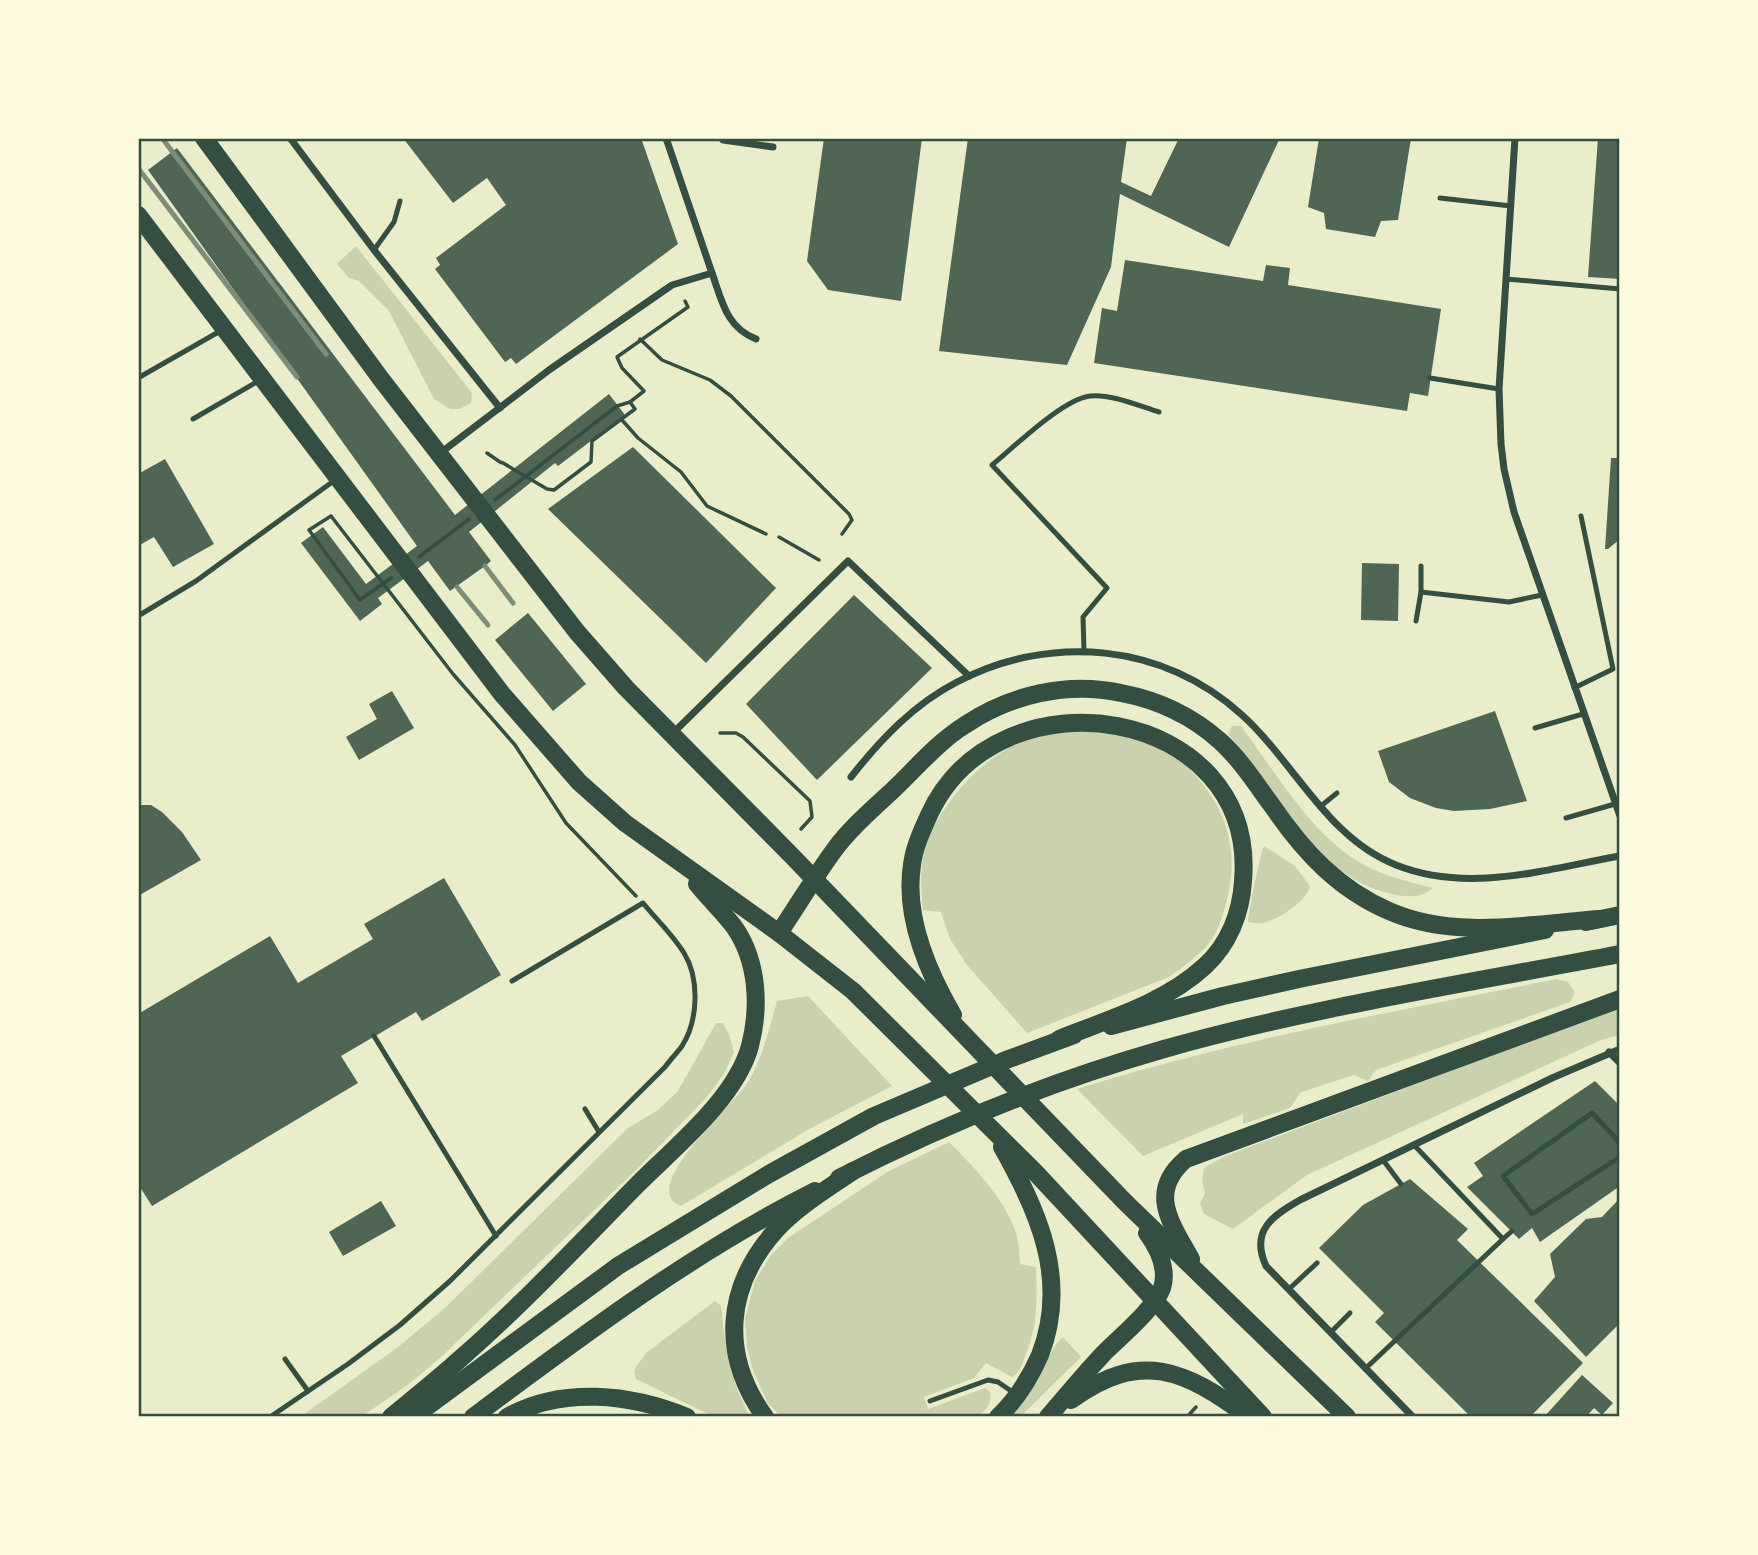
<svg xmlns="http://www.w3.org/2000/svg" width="1758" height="1555" viewBox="0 0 1758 1555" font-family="Barlow,sans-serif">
  <rect width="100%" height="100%" fill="#e9edc9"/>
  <g fill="#cad2ad">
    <polygon points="356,246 472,393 471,403 460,409 450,409 434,399 389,311 359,281 349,278 337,264"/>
    <path d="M1232,726H1241C1276,773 1314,839 1366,866C1387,877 1410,882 1433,888C1420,899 1408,897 1392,894C1313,877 1276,790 1228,734Z"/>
    <path d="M1082,728C1113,732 1153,740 1179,759C1185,763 1189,769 1194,774C1228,810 1240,855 1226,903C1223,916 1218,931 1210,942C1199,956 1183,967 1169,977L1027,1033L967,965L950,939L941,912L923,910C921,886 919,862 928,840C940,807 978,763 1009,748C1032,736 1058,732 1082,728Z"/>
    <path d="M1264,846L1295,866L1310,886C1308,900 1279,919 1266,922C1260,924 1254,923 1248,922C1249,910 1260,853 1264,846Z"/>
    <path d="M1557,979L1568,982L1575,993L1570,1002L1376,1070L1368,1081L1354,1075L1301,1092L1290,1108L1243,1124V1114L1143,1156L1077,1089C1234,1040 1396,1011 1557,979Z"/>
    <path d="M808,996L892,1086L811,1128L681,1206C635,1189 737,1102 748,1082C763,1057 769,1029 777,1001Z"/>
    <polygon points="1620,1007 1620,1035 1601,1040 1307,1175 1233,1229 1204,1214 1200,1203 1205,1194 1202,1181 1204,1168 1223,1157"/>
    <polygon points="716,1023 723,1023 729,1034 734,1052 724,1074 706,1098 639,1167 441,1357 409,1384 361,1417 300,1417 398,1347 446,1307 628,1128 658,1110 678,1091"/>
    <path d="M949,1142C975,1168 1006,1200 1017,1236C1019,1245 1019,1255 1020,1264L1036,1267C1037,1302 1038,1326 1024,1359C1021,1367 1020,1372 1012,1377L986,1363L974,1378L924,1397L928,1409L985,1388L990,1392C992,1404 987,1408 978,1417H781L767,1402L753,1370L747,1348L745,1319L755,1281L771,1255L788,1238L889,1171Z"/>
    <path d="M715,1301L721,1306C726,1353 728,1374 750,1417H714L636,1379L634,1370L646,1353Z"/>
    <polygon points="1063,1337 1081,1357 1020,1417 1009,1417 1037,1378 1056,1344"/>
  </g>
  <g fill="#4f6655">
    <polygon points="403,138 641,138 678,244 516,364 511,358 505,362 435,269 440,265 436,258 506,205 487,178 453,203"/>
    <polygon points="824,138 922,138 901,301 828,290 807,261"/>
    <polygon points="968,138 1127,138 1121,182 1151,196 1179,138 1280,138 1229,247 1120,194 1111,267 1067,365 939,351"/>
    <polygon points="1319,138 1411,138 1398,220 1381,221 1375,237 1326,229 1324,213 1308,207"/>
    <polygon points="1598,138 1620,138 1620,279 1588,277"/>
    <polygon points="177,148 455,515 609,394 625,415 558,466 555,463 469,532 491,561 485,566 450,591 428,561 378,598 382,604 360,621 301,543 323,527 366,584 417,546 148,170"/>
    <polygon points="1125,260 1263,281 1266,265 1290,268 1288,285 1441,309 1428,396 1410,393 1407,411 1094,363 1102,308 1117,311"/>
    <polygon points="633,447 776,588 706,663 548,509"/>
    <polygon points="1611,458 1620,458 1620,539 1608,549 1605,549"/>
    <polygon points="165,459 214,544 173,567 154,537 138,546 138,474"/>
    <polygon points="1362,563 1399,564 1398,621 1361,620"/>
    <polygon points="854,595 932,668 817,780 746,704"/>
    <polygon points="528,613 586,684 553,711 495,640"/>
    <polygon points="392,691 414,728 359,760 346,737 377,719 369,704"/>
    <polygon points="1495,711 1527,801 1490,809 1454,811 1436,808 1410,798 1389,782 1378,751"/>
    <polygon points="138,805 151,805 162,812 182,832 201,860 138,896"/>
    <polygon points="444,878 501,975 422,1021 416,1012 341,1056 358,1083 152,1206 138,1184 138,1014 270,936 298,983 373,939 364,924"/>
    <polygon points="1595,1081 1620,1106 1620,1186 1540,1242 1532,1228 1519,1239 1467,1187 1483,1176 1474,1163"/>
    <polygon points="1410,1179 1468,1229 1457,1240 1583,1363 1530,1417 1471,1417 1375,1322 1384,1313 1319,1248 1363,1205"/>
    <polygon points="1620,1198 1620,1323 1586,1357 1534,1301 1555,1277 1550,1254 1586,1219 1602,1217"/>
    <polygon points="381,1201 396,1226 343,1256 329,1232"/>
    <polygon points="1582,1375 1613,1403 1602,1415 1594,1408 1586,1417 1544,1417"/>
  </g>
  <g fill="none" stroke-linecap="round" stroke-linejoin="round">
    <g stroke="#344e41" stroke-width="3.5">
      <polyline points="640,339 662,360 710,380 731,396 849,514 852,520 842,534"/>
      <polyline points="630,402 644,391 622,368 617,357 688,307 685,301"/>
      <polyline points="622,420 638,438 681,472 707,506 766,534"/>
      <polyline points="487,453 500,462 503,463 547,489 554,490 591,462 592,441 635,409 630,402 617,406 495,500"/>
      <polyline points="779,537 819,560"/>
      <polyline points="419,557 469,519"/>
      <polyline points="391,578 360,600 309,530 331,516 453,674 515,745 566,823 636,896"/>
      <polyline points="720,733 736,733 743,737 810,801 812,817 801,829"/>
      <polyline points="1187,1417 1196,1407"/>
    </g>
    <g stroke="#344e41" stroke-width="5">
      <polyline points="1440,198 1511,206"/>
      <polyline points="374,250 394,222 400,201"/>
      <polyline points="1506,279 1620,289"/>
      <polyline points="138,378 222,330"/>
      <polyline points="1430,378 1499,389"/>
      <polyline points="193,419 260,380"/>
      <polyline points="1421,592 1509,602 1542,595"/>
      <polyline points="138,616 196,581 335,480"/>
      <polyline points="1416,621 1421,592 1421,566"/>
      <path d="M1084,651L1083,617L1107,588L992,465C1014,447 1063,399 1090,396C1112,394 1139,406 1159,412"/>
      <polyline points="1574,688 1613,669 1581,516"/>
      <polyline points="1535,728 1583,714"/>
      <polyline points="1321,806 1337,793"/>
      <polyline points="1566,818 1615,804"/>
      <polyline points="374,1036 496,1236"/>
      <polyline points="585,1109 599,1132"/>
      <polyline points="1620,1143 1592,1113 1503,1176 1532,1214 1620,1157"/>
      <polyline points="1414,1145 1503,1239 1512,1231"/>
      <polyline points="1383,1160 1401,1184"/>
      <polyline points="1289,1289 1317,1263"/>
      <polyline points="1331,1332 1350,1313"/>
      <polyline points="285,1359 308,1391"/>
      <polyline points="1366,1368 1503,1239"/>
      <polyline points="930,1401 988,1380 998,1382 1014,1393"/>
      <path d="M270,1417L348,1364L400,1325L450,1281L665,1067C670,1060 677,1053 682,1046C698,1021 700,979 684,953C673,935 656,919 643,903L512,981"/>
    </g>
    <g stroke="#344e41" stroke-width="7">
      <polyline points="290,138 374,250 500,408"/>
      <polyline points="1515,138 1499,389 1501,444 1504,469 1514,512 1620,816"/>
      <polyline points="723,140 773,147"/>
      <path d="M712,273C722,301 726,327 756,339"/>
      <polyline points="439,454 549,370 672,285 712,273 666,138"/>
      <polyline points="672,734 848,561 969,676"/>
      <path d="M851,777C881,739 914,704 957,682C1050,633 1164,643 1242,715C1295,763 1327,838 1396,865C1469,894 1546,869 1620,856"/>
      <polyline points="1609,1052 1620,1063"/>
      <path d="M1413,1417L1266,1266C1250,1231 1272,1216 1300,1200L1552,1078L1620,1049"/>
    </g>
    <g stroke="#344e41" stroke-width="18">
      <polyline points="1586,922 1620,915"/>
      <polyline points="1111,1026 1223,996 1299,979 1545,930"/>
      <path d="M839,1178C943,1125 1052,1081 1164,1049C1313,1007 1468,983 1620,954"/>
      <polyline points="413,1417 618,1266 769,1174 874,1116 1006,1060 1074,1035"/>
      <path d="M473,1417C583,1335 692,1253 815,1191"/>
    </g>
    <g stroke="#344e41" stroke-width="18">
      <polyline points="204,138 381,379 577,632 626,688 792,856 1125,1202 1347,1417"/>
      <polyline points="138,215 502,694 579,782 625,823 779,933 853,991 1035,1172 1263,1417"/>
      <path d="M779,933C798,905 815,876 835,849C851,827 874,808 894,789C917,767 938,742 965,725C1010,695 1067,681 1121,693C1158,700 1192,716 1220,741C1241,760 1256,784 1273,807C1304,852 1338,889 1389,911C1454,940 1531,924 1599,919"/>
      <path d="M953,1015C928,972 904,916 912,865C914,847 922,831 929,815C998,665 1258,706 1243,881C1241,913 1229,944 1205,966C1165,1003 1109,1019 1059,1039"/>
      <path d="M1191,1259C1171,1223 1147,1192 1186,1159L1620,999"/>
      <path d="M1071,1400C1141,1349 1185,1370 1249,1417"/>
      <path d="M391,1417C414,1398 438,1379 460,1359C523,1304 580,1243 638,1184C675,1147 736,1098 750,1046C760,1007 758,962 735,928C724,913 709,899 697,884"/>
      <path d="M507,1417C562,1386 631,1394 687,1417"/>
      <path d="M765,1417C720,1355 725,1287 776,1230C797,1207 827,1189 853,1171"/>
      <path d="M998,1417C1016,1400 1030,1378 1040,1355C1069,1281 1039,1212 1002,1147"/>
      <path d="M1048,1417C1067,1395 1085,1373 1105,1352C1121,1336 1154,1309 1162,1288C1168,1269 1158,1248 1147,1233"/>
    </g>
    <g stroke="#7c8e77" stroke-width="5">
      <polyline points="162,138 326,354"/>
      <polyline points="138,168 297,377"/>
      <polyline points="485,566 513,603"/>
      <polyline points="457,587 488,625"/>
    </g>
  </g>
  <rect width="1758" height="1555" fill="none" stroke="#fefae0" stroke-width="280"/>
  <rect x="140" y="140" width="1478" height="1275" fill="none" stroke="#344e41" stroke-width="2.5"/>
</svg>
